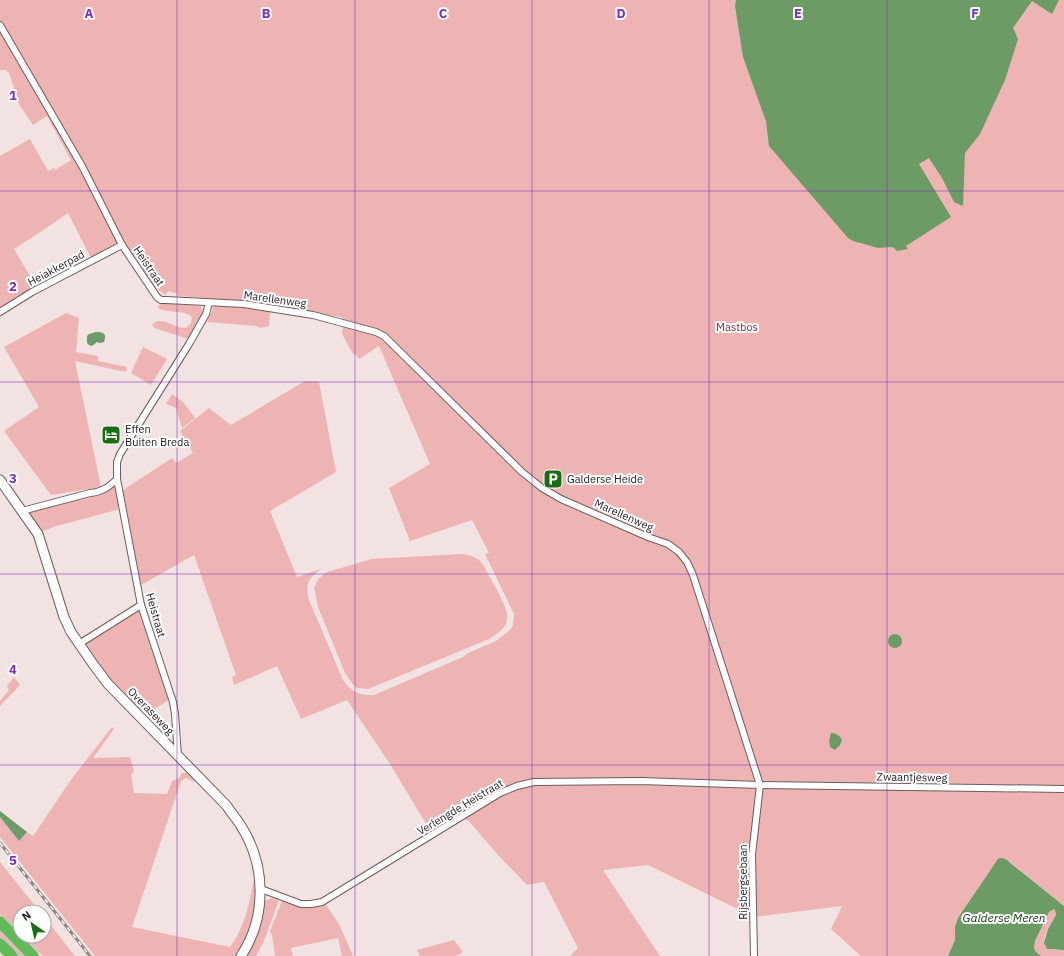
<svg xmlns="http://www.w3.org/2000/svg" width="1064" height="956" viewBox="0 0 1064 956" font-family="'IBM Plex Sans',sans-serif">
  <rect width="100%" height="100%" fill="#f2e2e1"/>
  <g fill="#edb4b3">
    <path d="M0,0H1064V906L1008,860L956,923L955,940L948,956H861L831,929L842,906L754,917L648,865L603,870L660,956H570L578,948L544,882L527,885L498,855L468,820L457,819L431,832L390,764L347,700L301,719L277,666L234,685L232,677L236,675L194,555L141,585L123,490L172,458L176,463L193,453L180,431L209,408L231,425L305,381H315L319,382L336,472L270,511L297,577L321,569C308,578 305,585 309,600L343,680C353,693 358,695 374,695L463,657L468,653L496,641L510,630L513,626L514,614L485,554L489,553L472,520L410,541L389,488L430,464L379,346L359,359L355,354H353L342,334L344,320L341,317L193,297L176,296L178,294L168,291L165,295L154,286L123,240L92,260L68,213L45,229L14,249L37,288L0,310V156L30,139L48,171L54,168L55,170L71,160L47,116L33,125L19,104L9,73L6,70H0Z"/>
    <path d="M161,301L176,304L201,306L203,312L188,339L155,328L152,325L157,321C168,320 175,328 186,328L191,323L192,317C183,309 168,314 158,308Z"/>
    <polygon points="215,304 270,311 269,326 261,328 256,326 207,322"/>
    <polygon points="66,313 79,318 76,352 98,356 98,361 127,367 126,372 75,361 101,487 51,495 4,431 39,407 4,347"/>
    <polygon points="143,347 167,359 151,385 131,373"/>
    <polygon points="172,394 183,402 195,418 182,428 176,408 166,404"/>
    <polygon points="116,481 120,509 53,527 39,533 26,513 106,491"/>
    <path d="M462,554C472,556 478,557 484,566C489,575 494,585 499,594C510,617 513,624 489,639L368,689L358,688L354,686L345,673L318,607L314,588L318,579L327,572L334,570L372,559Z"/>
    <path d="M140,610L169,700L154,709L149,703L138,711C118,690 101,668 85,644Z"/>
    <polygon points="14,677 20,685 0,706 0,701 9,690 7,686"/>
    <path d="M112,727L114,729L93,758L130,757L134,772L131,774L134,793L167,794L172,781L179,778L182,773C190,771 193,775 195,782L186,778L181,781L132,927L230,947C247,925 250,897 256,870L259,900L245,943L237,956H95L0,837V817L19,841L27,832L33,836L73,777Z"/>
    <polygon points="0,862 40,912 20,912 20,934 0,914"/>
    <polygon points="272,898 279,900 264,941 256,956 246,956 258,929 265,901"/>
    <path d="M282,901C299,906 309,909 326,905L339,924L353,956H342L338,938L291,948L293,956H275L272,935L270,931Z"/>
    <path d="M1054,909L1055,910L1056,915C1051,924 1042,935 1045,946L1050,950H1064V956H1039L1034,947L1035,941L1049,912Z"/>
    <polygon points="44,917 75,956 43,956 22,936 44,936"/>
    <polygon points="0,929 27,956 18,956 0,939"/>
    <polygon points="454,940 463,952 456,956 420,956 417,950"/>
  </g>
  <g fill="#6c9b66">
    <polygon points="736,0 1059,0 1052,14 1032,1 1013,28 1018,39 1005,80 980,134 965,153 963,206 954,202 942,178 929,158 919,164 951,217 906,246 908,249 897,251 894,248 891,247 878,248 853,241 848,238 769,146 766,121 763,113 743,57 735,6"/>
    <path d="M96,332C104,332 107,334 104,342L100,343L97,342L92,346L89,345L87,343V336L89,334Z"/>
    <circle cx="895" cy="641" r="7"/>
    <path d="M831,733C836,733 839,735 842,740L840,745L835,750L830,747L829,741Z"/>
    <polygon points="0,811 27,832 19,841 0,817"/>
    <polygon points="1000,858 1003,858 1007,860 1064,906 1064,950 1047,949 1044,943 1048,929 1056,915 1055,910 1054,909 1049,912 1035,941 1034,947 1036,952 1041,956 948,956 955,940 955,927 958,918 998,859"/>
  </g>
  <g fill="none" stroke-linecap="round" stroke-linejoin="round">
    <g stroke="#6b5d5d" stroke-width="8">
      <g id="street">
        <polyline points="0,25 82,166 122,245 157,297 161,300 166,300 244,304 313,315 376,332 384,336 522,472 542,488 561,499 648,537 668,544 679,552 687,562 693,575 760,785 752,855 754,956"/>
        <polyline points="0,312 32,292 122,245"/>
        <path d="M22,511L90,493C102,492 109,487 117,479"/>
        <polyline points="79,644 141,605"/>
        <polyline points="178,756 175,714 173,702 141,605 117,479 117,462 120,454 189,344 206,314 209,303"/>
        <polyline points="261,889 301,904 311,904 322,902 500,793 517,786 534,782 641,781 760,785 1064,789"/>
      </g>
    </g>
    <g stroke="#6b5d5d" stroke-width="11">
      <path id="secondary" d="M0,480L38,534L64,617L71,632L93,664L108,684L227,806C231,813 237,819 241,826C266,865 267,917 241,956"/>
    </g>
    <g stroke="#c7c6c6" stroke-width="13">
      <g id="highway">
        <polyline points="0,922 33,956"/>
        <polyline points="0,944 12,956"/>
      </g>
    </g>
    <use href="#street" stroke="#fff" stroke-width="6"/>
    <use href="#secondary" stroke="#fff" stroke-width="9"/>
    <use href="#highway" stroke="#60ba56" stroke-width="11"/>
    <g stroke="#908584" stroke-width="3">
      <polyline id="rail" points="0,843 90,956"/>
    </g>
    <use href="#rail" stroke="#fff" stroke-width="1.5" stroke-dasharray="4.5" stroke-linecap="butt"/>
  </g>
  <path fill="none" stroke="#7b2cbf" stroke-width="1" stroke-opacity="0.55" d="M177,0V956M355,0V956M532,0V956M709,0V956M887,0V956M0,191H1064M0,382H1064M0,574H1064M0,765H1064"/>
  <defs>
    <g id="hotel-square" transform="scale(1)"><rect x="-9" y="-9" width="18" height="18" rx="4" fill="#1b6d13" stroke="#fff"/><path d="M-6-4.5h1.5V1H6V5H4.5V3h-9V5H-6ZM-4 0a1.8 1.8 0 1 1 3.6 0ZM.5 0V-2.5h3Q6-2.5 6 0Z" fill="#fff"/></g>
    <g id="parking-square" transform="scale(1)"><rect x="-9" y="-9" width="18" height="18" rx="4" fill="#1b6d13" stroke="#fff"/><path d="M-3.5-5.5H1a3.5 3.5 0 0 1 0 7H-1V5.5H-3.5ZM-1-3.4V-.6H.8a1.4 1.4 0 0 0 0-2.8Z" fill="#fff"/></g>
  </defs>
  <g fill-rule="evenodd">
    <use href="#hotel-square" x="111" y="435"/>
    <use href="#parking-square" x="553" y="479"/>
  </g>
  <g text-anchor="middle" stroke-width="4" stroke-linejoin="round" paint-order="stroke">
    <g font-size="11" fill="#282222" stroke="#fff">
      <text transform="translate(149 266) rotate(56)" y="4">Heistraat</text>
      <text transform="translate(56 268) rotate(-28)" y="4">Heiakkerpad</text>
      <text transform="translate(275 299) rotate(8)" y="4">Marellenweg</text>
      <text transform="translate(624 515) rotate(24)" y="4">Marellenweg</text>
      <text transform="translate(156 615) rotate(74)" y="4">Heistraat</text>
      <text transform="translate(151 711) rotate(46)" y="4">Overaseweg</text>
      <text transform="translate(912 777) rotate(1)" y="4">Zwaantjesweg</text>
      <text transform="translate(460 807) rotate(-31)" y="4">Verlengde Heistraat</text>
      <text transform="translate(743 882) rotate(-90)" y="4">Rijsbergsebaan</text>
    </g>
    <g font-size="11" fill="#832a31" stroke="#fff">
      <text x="737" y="331">Mastbos</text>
    </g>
    <g font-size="11" fill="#282222" stroke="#fff" text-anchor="start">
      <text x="125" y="433">Effen<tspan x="125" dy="13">Buiten Breda</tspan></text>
      <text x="567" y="483">Galderse Heide</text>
    </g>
    <g font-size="12" font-style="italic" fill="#0f400a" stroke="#fff">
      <text x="1004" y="922">Galderse Meren</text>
    </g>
  </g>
  <g font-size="13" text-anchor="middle" font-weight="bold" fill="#7b2cbf" stroke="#fff" stroke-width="4" stroke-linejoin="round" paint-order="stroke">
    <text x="89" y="18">A</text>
    <text x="266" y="18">B</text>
    <text x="443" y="18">C</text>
    <text x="621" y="18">D</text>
    <text x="798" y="18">E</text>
    <text x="975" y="18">F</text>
    <text x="13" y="100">1</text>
    <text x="13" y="291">2</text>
    <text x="13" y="483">3</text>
    <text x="13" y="674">4</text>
    <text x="13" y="865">5</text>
  </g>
  <g transform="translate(32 924) rotate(326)"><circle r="19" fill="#ffffff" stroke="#a9a7a7"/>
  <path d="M0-3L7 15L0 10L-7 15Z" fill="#1b6d13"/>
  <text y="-6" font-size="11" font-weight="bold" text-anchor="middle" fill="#282222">N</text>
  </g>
</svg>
